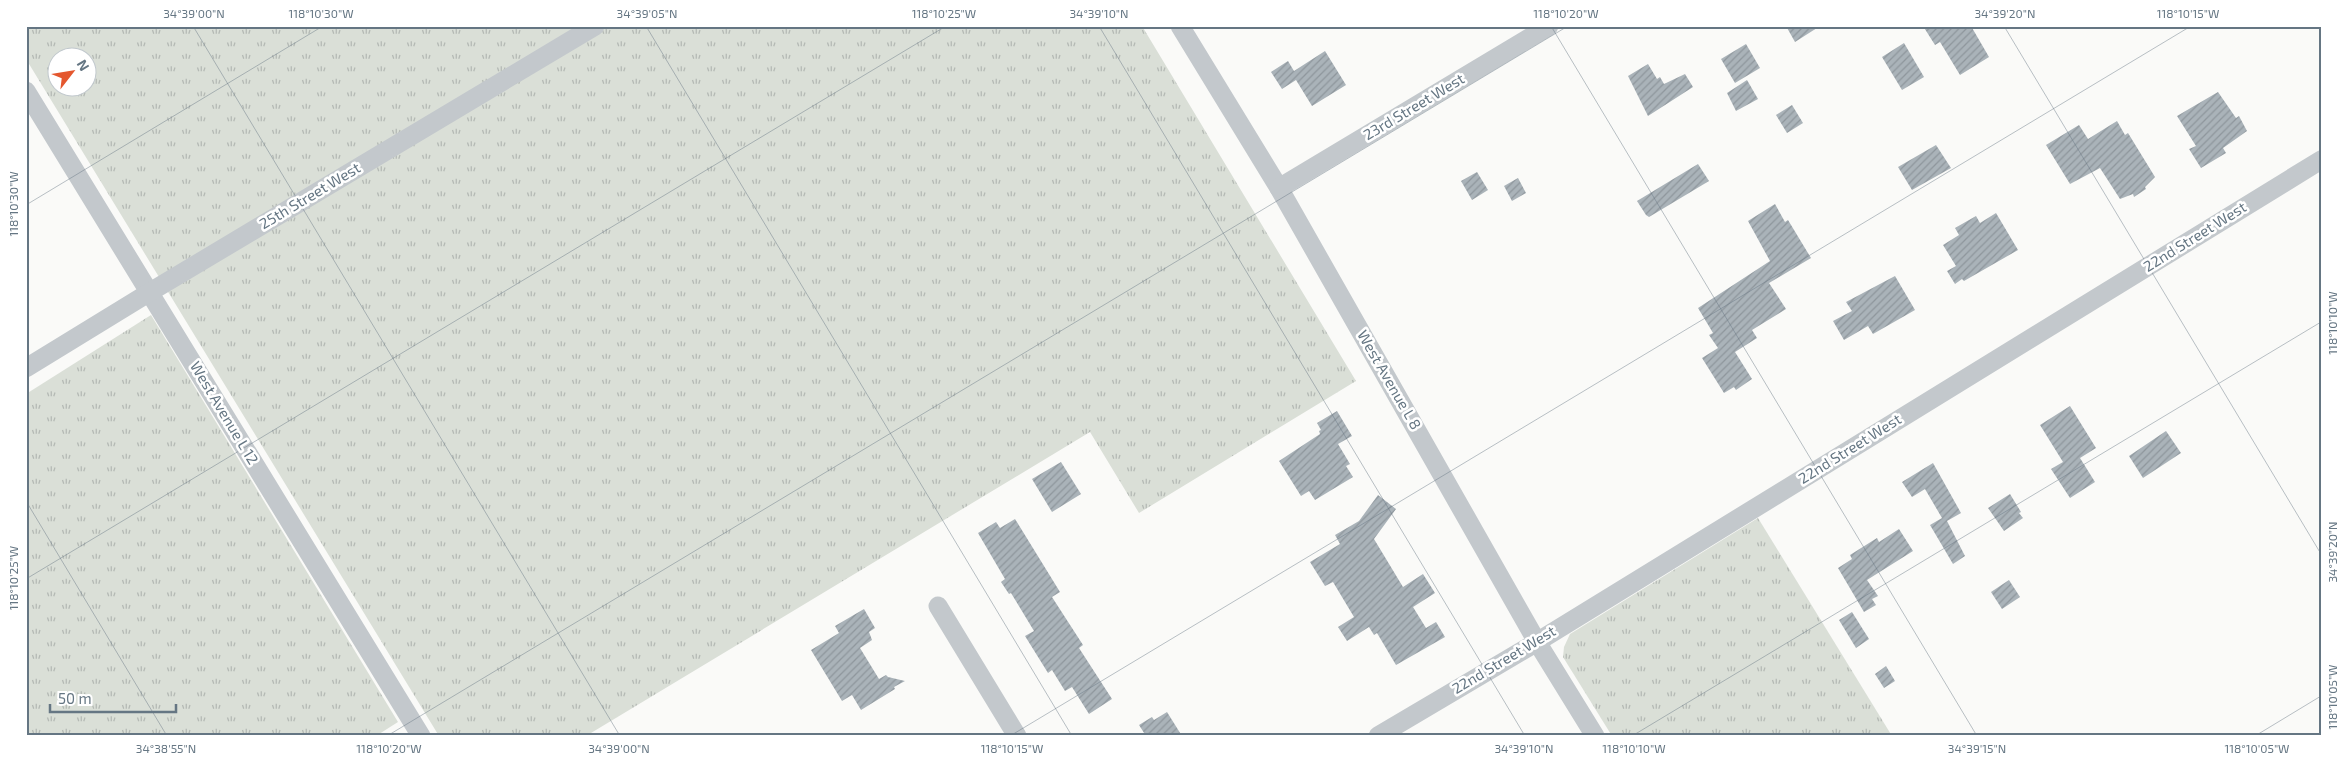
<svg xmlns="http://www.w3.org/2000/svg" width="2347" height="762" viewBox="0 0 2347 762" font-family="'Exo 2',sans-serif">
  <defs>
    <pattern id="grass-tufts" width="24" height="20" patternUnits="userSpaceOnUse" patternTransform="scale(1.25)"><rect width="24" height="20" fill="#dadfd7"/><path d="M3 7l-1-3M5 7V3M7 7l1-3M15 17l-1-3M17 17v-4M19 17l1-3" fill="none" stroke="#b4b9b4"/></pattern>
    <pattern id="building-hatch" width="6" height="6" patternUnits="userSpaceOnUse" patternTransform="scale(1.25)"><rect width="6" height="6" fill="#aab3b9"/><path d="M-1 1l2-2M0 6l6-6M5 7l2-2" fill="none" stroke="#8e969c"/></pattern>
  </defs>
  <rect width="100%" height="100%" fill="#fafaf8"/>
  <g fill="url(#grass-tufts)" fill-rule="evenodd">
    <path d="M26,26H1142L1356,381L1139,513L1090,432L586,736H439L26,59ZM58,58H88V88H58Z"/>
    <polygon points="151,315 398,722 376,736 26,736 26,394"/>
    <polygon points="1758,518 1892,736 1612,736 1563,657 1564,647 1570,634"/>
  </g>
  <g fill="url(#building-hatch)">
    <polygon points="1786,26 1820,26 1795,42"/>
    <polygon points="1923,26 1971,26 1989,57 1960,75 1940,42 1935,45"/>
    <polygon points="1904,43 1924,77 1902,90 1882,57"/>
    <polygon points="1746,44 1760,68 1735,83 1721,59"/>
    <polygon points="1325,51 1346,85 1312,106 1296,80 1282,89 1271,72 1288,61 1294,71"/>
    <polygon points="1648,64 1657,79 1660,77 1664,84 1685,74 1693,87 1648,116 1628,76"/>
    <polygon points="1747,80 1758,99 1736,111 1727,93"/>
    <polygon points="2218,92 2236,118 2239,116 2247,131 2223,148 2226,153 2201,168 2189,149 2196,146 2177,116"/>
    <polygon points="1792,105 1803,123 1787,133 1776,115"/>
    <polygon points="2117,121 2125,135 2128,133 2155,177 2145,187 2146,189 2134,197 2133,194 2120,199 2100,168 2070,184 2046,145 2079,125 2088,139"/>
    <polygon points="1936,145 1951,168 1912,190 1898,167"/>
    <polygon points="1698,164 1709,181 1649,217 1646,215 1637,201"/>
    <polygon points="1477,172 1488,190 1472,200 1461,181"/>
    <polygon points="1518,178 1526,193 1512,201 1504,186"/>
    <polygon points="1775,204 1785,222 1788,220 1811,258 1769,283 1786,309 1752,330 1757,338 1735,352 1752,379 1736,390 1734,387 1724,393 1702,358 1718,348 1709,335 1713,333 1698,308 1770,261 1748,221"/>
    <polygon points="1996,213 2018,250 1964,281 1962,279 1955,284 1947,271 1956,266 1943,245 1959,235 1955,228 1976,216 1980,223"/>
    <polygon points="1895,276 1915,310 1873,334 1868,326 1844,340 1833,321 1852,311 1846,302"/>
    <polygon points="2070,406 2096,448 2080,458 2095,482 2070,498 2051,469 2063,462 2040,425"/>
    <polygon points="1337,411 1352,436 1338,444 1350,464 1346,466 1353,477 1315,500 1309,491 1301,496 1279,461 1320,434 1319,431 1321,430 1317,423"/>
    <polygon points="2166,431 2181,453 2143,478 2129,456"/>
    <polygon points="1061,462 1081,494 1052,512 1032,479"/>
    <polygon points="1933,463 1961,513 1947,521 1965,556 1953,564 1930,525 1942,518 1925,489 1912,497 1902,482"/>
    <polygon points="2010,494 2021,512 2019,513 2023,518 2004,531 1988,508"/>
    <polygon points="1378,495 1396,509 1374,539 1403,587 1423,574 1435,593 1413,607 1426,628 1436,622 1445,637 1396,665 1377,633 1374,635 1369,627 1347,641 1338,627 1354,617 1333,582 1325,586 1310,562 1340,544 1335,535 1359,521"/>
    <polygon points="1015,519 1060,592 1052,597 1083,645 1079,648 1112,699 1089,714 1072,687 1065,691 1052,670 1048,673 1025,636 1034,631 1011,593 1009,594 1001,582 1005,579 978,533 996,522 1000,528"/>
    <polygon points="1899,529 1913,551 1867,580 1878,596 1872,599 1876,605 1864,612 1838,568 1852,559 1850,555 1877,538 1879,542"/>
    <polygon points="2009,580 2020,597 2002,609 1991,592"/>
    <polygon points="864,609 875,628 869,632 872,640 860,648 879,679 886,675 888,677 905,681 894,687 895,689 861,710 852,695 842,701 811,650 839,633 835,626"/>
    <polygon points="1852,612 1869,639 1856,648 1839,620"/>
    <polygon points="1886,666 1895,681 1884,688 1875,674"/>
    <polygon points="1167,712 1182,736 1146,736 1139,725 1152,717 1154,720"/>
  </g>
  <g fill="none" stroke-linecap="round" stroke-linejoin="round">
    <g stroke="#c3c8cc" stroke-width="19">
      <polyline points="1180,26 1279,188 1537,642 1595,736"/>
      <polyline points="26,91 421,736"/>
      <polyline points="1279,188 1549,26"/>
      <polyline points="26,368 150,292 595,26"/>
      <polyline points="938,606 1017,736"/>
      <polyline points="1378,736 1537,642 2321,160"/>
    </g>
  </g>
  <path fill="none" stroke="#657683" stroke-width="1" stroke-opacity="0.45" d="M193,26L620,736M646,26L1072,736M1099,26L1525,736M1551,26L1977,736M2004,26L2321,554M26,205L323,26M26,501L167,736M26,579L946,26M387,736L1568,26M1010,736L2191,26M1632,736L2321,322M2255,736L2321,696"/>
  <g text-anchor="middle" stroke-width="5" stroke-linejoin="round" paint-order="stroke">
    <g font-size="15" fill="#657683" stroke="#fff">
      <text transform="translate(1414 107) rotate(-31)" y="5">23rd Street West</text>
      <text transform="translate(310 196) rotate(-31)" y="5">25th Street West</text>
      <text transform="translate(2195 237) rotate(-32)" y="5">22nd Street West</text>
      <text transform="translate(1389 380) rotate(60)" y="5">West Avenue L 8</text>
      <text transform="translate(224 413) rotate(59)" y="5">West Avenue L 12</text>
      <text transform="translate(1850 449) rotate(-32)" y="5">22nd Street West</text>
      <text transform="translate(1504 660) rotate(-31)" y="5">22nd Street West</text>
    </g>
  </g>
  <rect width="2347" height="762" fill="none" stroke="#ffffff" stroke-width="55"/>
  <g transform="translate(72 72) rotate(59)"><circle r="24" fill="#ffffff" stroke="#c1c8cd"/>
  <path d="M0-4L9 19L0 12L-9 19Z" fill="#e4572e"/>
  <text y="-8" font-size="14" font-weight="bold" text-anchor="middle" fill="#657683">N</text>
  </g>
  <path d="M50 704v8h126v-8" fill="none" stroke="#657683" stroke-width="2.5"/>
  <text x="58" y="704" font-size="15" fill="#657683" stroke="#ffffff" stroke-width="4" paint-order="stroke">50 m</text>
  <rect x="28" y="28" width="2292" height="706" fill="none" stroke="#657683" stroke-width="2"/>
  <g font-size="12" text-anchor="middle" fill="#657683">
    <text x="194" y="18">34°39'00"N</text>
    <text x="321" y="18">118°10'30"W</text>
    <text x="647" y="18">34°39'05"N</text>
    <text x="944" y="18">118°10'25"W</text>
    <text x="1099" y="18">34°39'10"N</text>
    <text x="1566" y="18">118°10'20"W</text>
    <text x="2005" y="18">34°39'20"N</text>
    <text x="2188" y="18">118°10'15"W</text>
    <text transform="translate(14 204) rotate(-90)" y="4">118°10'30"W</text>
    <text transform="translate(2333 323) rotate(-90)" y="4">118°10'10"W</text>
    <text transform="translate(2333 552) rotate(-90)" y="4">34°39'20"N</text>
    <text transform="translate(14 578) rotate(-90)" y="4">118°10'25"W</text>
    <text transform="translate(2333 697) rotate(-90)" y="4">118°10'05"W</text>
    <text x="166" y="753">34°38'55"N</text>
    <text x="389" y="753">118°10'20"W</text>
    <text x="619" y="753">34°39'00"N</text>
    <text x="1012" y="753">118°10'15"W</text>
    <text x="1524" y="753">34°39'10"N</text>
    <text x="1634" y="753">118°10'10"W</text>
    <text x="1977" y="753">34°39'15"N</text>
    <text x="2257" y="753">118°10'05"W</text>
  </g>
</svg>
